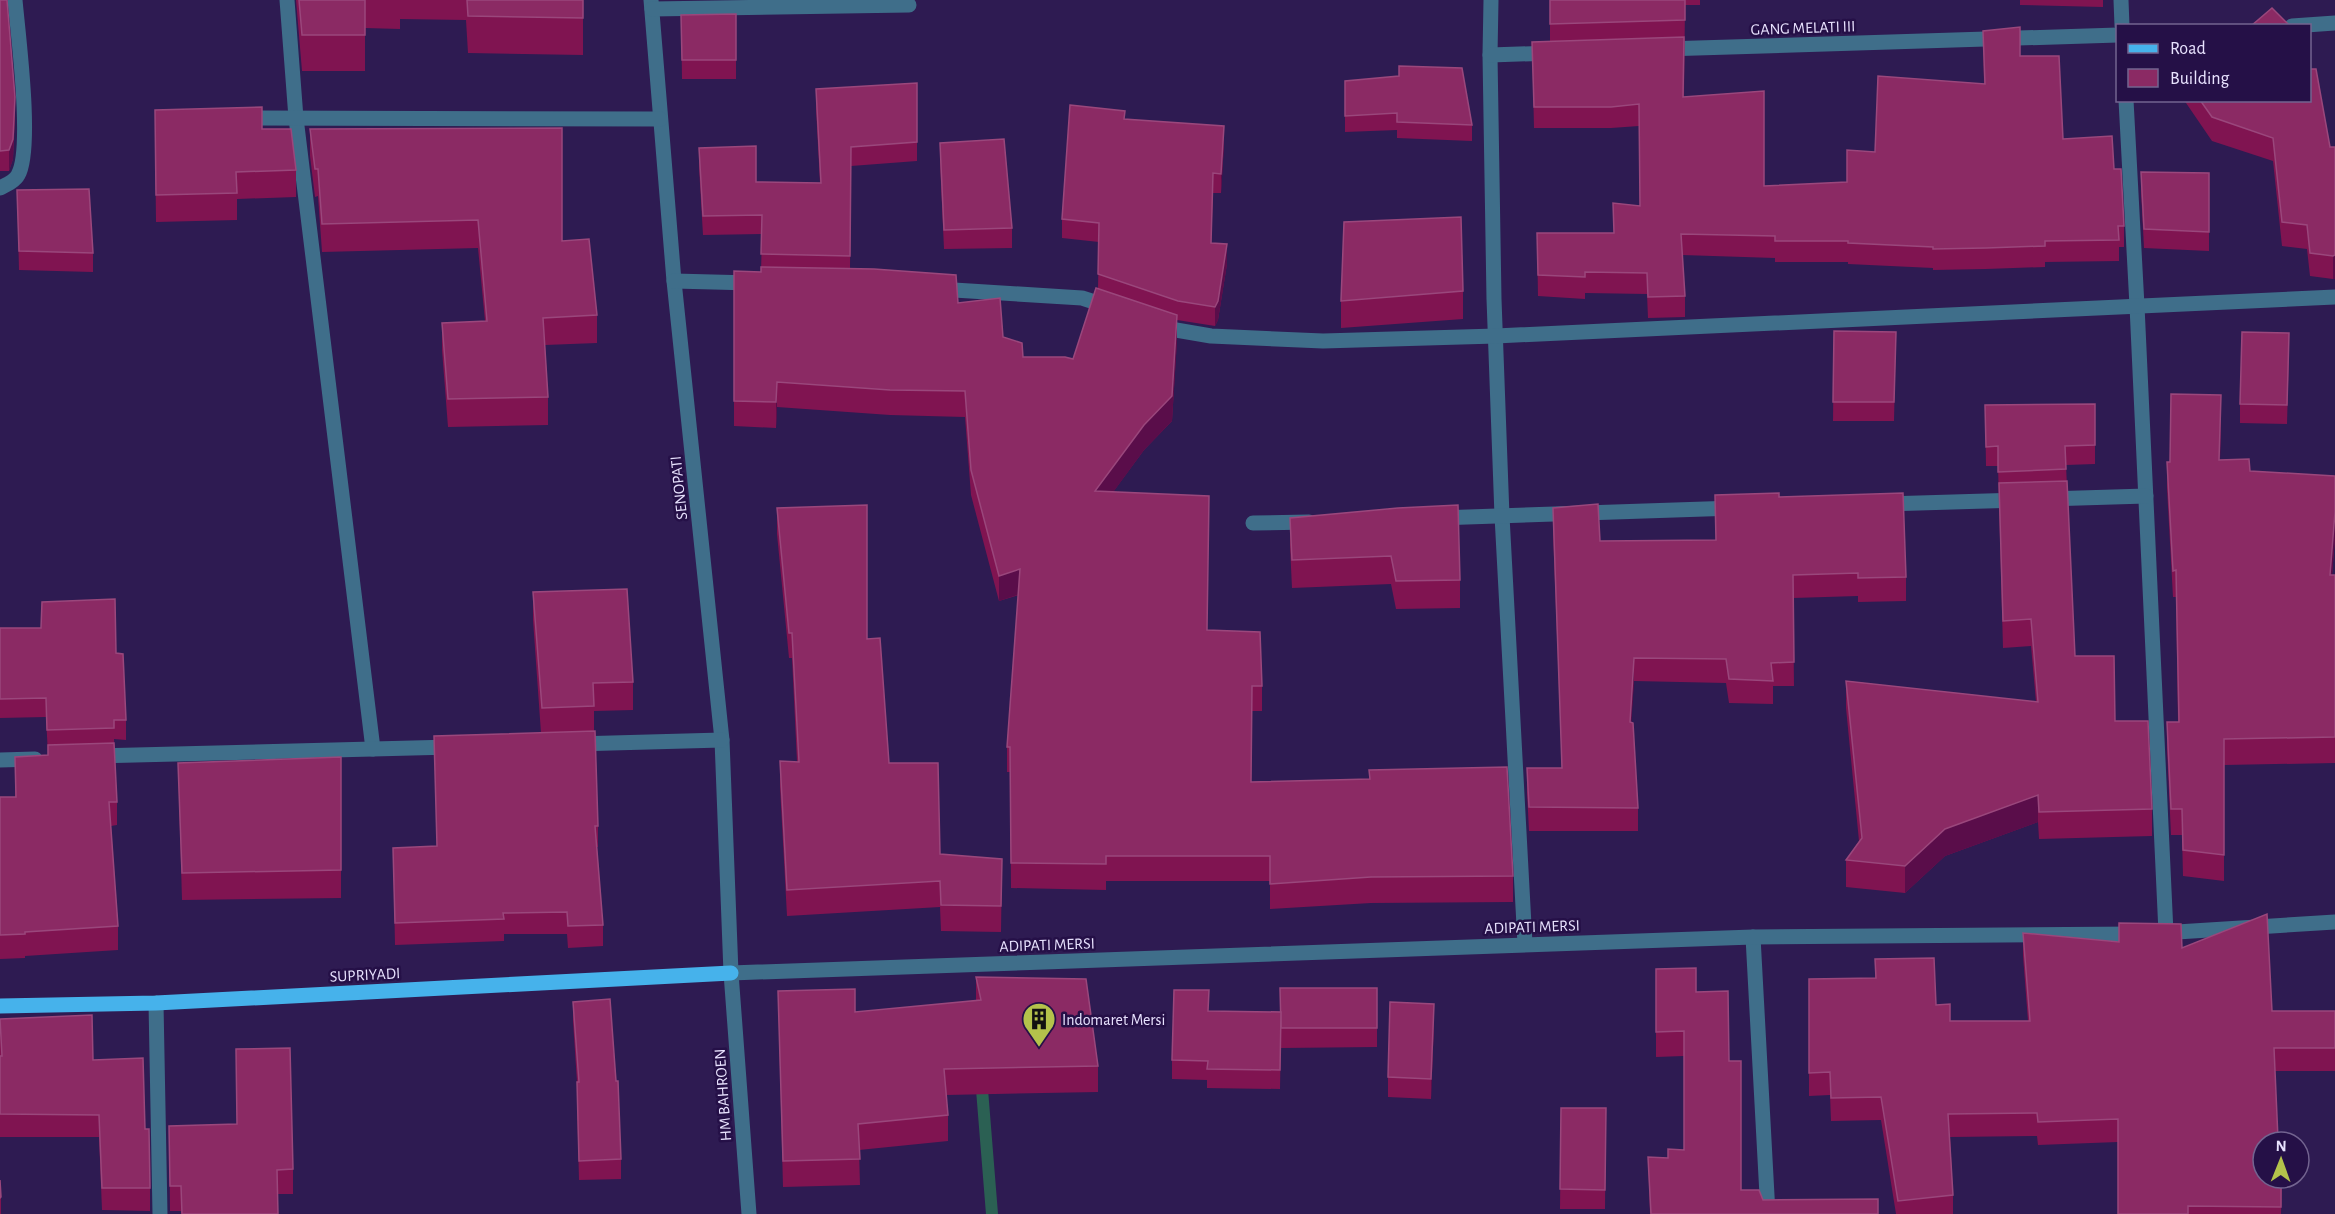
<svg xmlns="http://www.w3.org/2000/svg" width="2335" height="1214" viewBox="0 0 2335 1214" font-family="'Alegreya Sans',sans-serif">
  <rect width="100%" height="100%" fill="#2e1b52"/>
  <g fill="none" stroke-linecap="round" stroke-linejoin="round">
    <polyline stroke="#2b6053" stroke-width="12" points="981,1077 992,1214"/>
    <g stroke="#3f6e8a" stroke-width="15">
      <polyline points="287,0 296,118 373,749"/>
      <polyline points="651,0 674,281 722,740 731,973 749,1214"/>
      <polyline points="1491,0 1490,55 1494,299 1502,516 1525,944"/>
      <polyline points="2121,0 2122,26"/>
      <polyline points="652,9 909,5"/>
      <polyline points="2292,26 2335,23"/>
      <polyline points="1664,49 2118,35"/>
      <polyline points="1490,55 1553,53"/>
      <polyline points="2126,100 2137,306 2166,933"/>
      <polyline points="241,118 660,119"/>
      <path d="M0,188C6,185 15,181 18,175C33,149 18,34 15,0"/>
      <polyline points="674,281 752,283"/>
      <polyline points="938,289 1082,298 1110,307"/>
      <polyline points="1159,324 1176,330 1211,336 1323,341 1496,336 2335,297"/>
      <polyline points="2047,499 2146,496"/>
      <polyline points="1885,504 2020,500"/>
      <polyline points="1438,518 1735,508"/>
      <polyline points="1253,523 1309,522"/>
      <polyline points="575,744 722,740"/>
      <polyline points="95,756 452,747"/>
      <polyline points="0,760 35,759"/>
      <polyline points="2161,933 2335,922"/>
      <polyline points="1753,937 1768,1214"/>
      <polyline points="731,973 1753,937 2137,934"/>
      <polyline points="156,1003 160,1214"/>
    </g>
    <polyline stroke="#46b2eb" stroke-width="15" points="0,1006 156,1003 731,973"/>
  </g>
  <g fill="#801451">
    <polygon points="0,0 15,117 13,159 9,171 0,171"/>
    <polygon points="296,0 583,0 583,55 468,53 466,20 400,19 400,29 365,28 365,71 302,71"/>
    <polygon points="1550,0 1700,0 1700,5 1685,5 1684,97 1764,186 1847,182 1875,152 1984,84 1983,31 2020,56 2063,139 2114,169 2124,226 2124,247 2119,247 2119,261 2045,262 2045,267 1986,269 1933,270 1933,268 1848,264 1848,262 1775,262 1775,258 1682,255 1685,296 1685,317 1648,318 1647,294 1585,293 1585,299 1538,296 1537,233 1614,233 1613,203 1640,206 1639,126 1611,128 1534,128 1532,42 1550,42"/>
    <polygon points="2020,0 2103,0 2103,7 2020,5"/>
    <polygon points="736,14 736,79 682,79 681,15"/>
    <polygon points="1345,81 1472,125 1472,141 1397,138 1397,130 1345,132"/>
    <polygon points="917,83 917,161 851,166 850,269 958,303 1003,337 1023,357 1073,359 1098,288 1099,242 1062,238 1062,219 1125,119 1224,145 1221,193 1213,193 1211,243 1227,264 1218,320 1215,326 1177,320 1177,340 1172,421 1144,450 1113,492 1207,630 1262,686 1262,711 1252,711 1251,782 1369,779 1369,770 1513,876 1513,902 1371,903 1270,909 1270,881 1106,881 1106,890 1011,888 1010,772 1007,772 1007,747 1019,595 999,601 971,495 965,417 890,415 777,407 776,428 734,426 734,271 761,272 762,234 703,235 699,167 699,148 756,182 820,183 816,108 816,89"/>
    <polygon points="2184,100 2310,100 2330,147 2335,147 2333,279 2310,276 2307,249 2282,246 2273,161 2212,141"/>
    <polygon points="262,129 296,170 296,197 237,199 237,220 156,222 155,137"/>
    <polygon points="310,129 562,241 597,315 597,343 545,345 548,397 548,425 448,427 442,350 442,323 485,321 478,248 322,252 318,196 315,197 310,156"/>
    <polygon points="940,143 1012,228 1012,248 944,249 940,162"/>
    <polygon points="2141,172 2209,173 2209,251 2144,248 2141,191"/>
    <polygon points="17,190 93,253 93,272 19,270"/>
    <polygon points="1463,291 1463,319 1341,328 1341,301"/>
    <polygon points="1834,331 1896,332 1894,421 1833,421"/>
    <polygon points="2289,352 2287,424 2240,423 2240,404"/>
    <polygon points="2095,404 2095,464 2066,465 2075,656 2115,721 2152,809 2152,836 2039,839 2038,822 1945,856 1905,893 1846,887 1846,860 1859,841 1846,708 1846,681 2036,702 2031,646 2003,648 1998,466 1986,466 1985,405"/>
    <polygon points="2221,422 2220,460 2250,471 2335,476 2335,538 2332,575 2335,575 2335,763 2224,765 2224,881 2183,876 2182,835 2171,835 2167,748 2167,722 2178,722 2176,597 2173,597 2167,488 2167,462 2170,462"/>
    <polygon points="1779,497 1906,577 1906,601 1858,602 1858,596 1793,598 1794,686 1773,686 1773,704 1729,703 1726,683 1634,681 1631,722 1638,808 1638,831 1529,831 1527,792 1527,768 1562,768 1553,531 1553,508 1600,541 1715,540"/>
    <polygon points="777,508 867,639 889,763 940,854 1002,859 1001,932 941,931 940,907 787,916 780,787 780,761 797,762 792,658 789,658 777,534"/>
    <polygon points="1290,518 1460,580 1460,608 1396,609 1391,584 1292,588 1290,546"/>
    <polygon points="533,592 633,682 633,710 594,711 594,732 598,826 598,847 597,847 603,925 603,946 568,948 567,934 504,934 504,941 395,945 393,848 437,846 434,736 541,733 533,620"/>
    <polygon points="0,628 116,653 126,720 126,740 114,739 117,802 117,825 111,826 118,926 118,950 25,956 25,958 0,959 0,797 15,797 15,757 48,755 46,717 0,718"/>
    <polygon points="341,757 341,898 182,900 178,763"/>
    <polygon points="2023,933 2182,948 2272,1011 2335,1011 2335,1071 2275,1071 2263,1178 2282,1178 2281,1214 2118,1214 2118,1142 2038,1145 2037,1136 1950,1137 1953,1195 1953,1214 1896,1214 1881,1120 1831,1121 1830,1095 1809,1096 1809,979 1875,978 1875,959 1936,1005 1950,1021 2028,1021 2023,956"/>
    <polygon points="1656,969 1696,992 1729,1061 1741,1190 1763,1200 1878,1214 1650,1214 1648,1157 1668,1158 1684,1150 1684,1056 1656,1057"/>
    <polygon points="976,977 1098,1066 1098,1092 946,1095 948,1115 948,1141 859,1150 860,1185 783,1187 778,991 855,1012 976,1001"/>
    <polygon points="1377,988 1377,1047 1281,1048 1281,1031 1280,1089 1207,1088 1207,1080 1172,1079 1172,1060 1209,1011 1280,1012"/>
    <polygon points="573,1002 621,1159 621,1179 579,1180 577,1101 577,1082 573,1021"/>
    <polygon points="0,1019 93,1060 145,1129 150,1188 150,1211 102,1210 99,1137 0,1137"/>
    <polygon points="1434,1023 1431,1099 1388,1097 1388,1077"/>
    <polygon points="1561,1108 1606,1108 1605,1209 1560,1209"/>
    <polygon points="169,1126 293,1169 293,1194 278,1194 278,1214 181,1214 181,1211 170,1211"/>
    <polygon points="0,1180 1,1197 1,1214 0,1214"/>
  </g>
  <g fill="#5a0d4a">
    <polygon points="15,97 13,159 9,171 9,150"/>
    <polygon points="1224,126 1224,145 1221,193 1221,174"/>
    <polygon points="1227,244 1227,264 1218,320 1215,326 1215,307"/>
    <polygon points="2335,255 2335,279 2333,279 2333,256"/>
    <polygon points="1177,315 1177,340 1172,421 1144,450 1095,517 1095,491"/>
    <polygon points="777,382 777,407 776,428 776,402"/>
    <polygon points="2221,395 2221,422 2219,486 2219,460"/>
    <polygon points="2335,512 2335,538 2330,601 2330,575"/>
    <polygon points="1020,569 1020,594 999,601 999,576"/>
    <polygon points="1634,658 1634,681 1630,746 1630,722"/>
    <polygon points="2038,795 2038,822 1945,856 1905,893 1905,866 1945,829"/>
    <polygon points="1434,1004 1434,1023 1431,1099 1431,1079"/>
  </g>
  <g fill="#8b2a64" stroke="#9a477c" stroke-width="1.5">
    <polygon points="0,0 7,0 15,97 13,139 9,150 0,151"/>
    <polygon points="299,0 365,0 365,35 302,35"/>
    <polygon points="467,0 583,0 583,18 468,16"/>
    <polygon points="1550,0 1685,0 1685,20 1550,24"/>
    <polygon points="2272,8 2290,26 2251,26"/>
    <polygon points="736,14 736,60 682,60 681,15"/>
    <polygon points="2020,27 2020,56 2059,56 2063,139 2112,136 2114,169 2121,169 2124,226 2118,226 2119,240 2045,241 2045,246 1986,248 1933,249 1933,247 1848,243 1848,241 1775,241 1775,236 1681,234 1685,296 1648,297 1647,273 1585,272 1585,277 1538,275 1537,233 1614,233 1613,203 1640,206 1639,104 1611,107 1534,107 1532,42 1684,37 1683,97 1764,91 1764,186 1847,182 1847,150 1875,152 1878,76 1985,84 1983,31"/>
    <polygon points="1399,66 1462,68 1472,125 1397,122 1397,113 1345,116 1345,81 1399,76"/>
    <polygon points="2310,69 2316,69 2330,147 2335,147 2335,255 2333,256 2310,253 2307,225 2282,222 2273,138 2212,117 2200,100 2310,100"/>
    <polygon points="917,83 917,142 851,147 850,256 761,254 762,215 703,216 699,148 756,146 756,182 821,183 816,89"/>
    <polygon points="1070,105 1125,111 1124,119 1224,126 1221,174 1213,173 1211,243 1227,244 1218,301 1215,307 1178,301 1098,274 1099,223 1062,219"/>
    <polygon points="262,107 262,129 291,129 296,170 236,172 237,193 156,195 155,110"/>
    <polygon points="562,128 562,241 589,239 597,315 543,318 548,397 448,399 442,323 487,321 478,220 322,224 318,169 315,169 310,129"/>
    <polygon points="1004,139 1012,228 944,230 940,143"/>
    <polygon points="2141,172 2209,173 2209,232 2144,229"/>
    <polygon points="89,189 93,253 19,251 17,190"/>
    <polygon points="1461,217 1463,291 1341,301 1344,222"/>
    <polygon points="761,267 874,269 956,275 958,303 1000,298 1003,337 1022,343 1023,357 1065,357 1073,359 1096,288 1177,315 1172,396 1144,425 1095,491 1209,496 1207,630 1260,632 1262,686 1252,686 1251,782 1370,779 1369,770 1507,767 1513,876 1371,877 1270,884 1270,856 1106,856 1106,864 1011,863 1010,747 1007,747 1020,569 999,576 971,470 965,391 890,390 777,382 776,402 734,401 734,271 761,272"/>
    <polygon points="1834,331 1896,332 1894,402 1833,402"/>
    <polygon points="2242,332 2289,333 2287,405 2240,404"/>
    <polygon points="2171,394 2221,395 2219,460 2249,459 2250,471 2335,476 2335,512 2330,575 2335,575 2335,737 2224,739 2224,855 2183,850 2182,809 2171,809 2167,722 2179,722 2176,570 2173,571 2167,462 2170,462"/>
    <polygon points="2095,404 2095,445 2065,446 2066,469 1998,472 1998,446 1986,447 1985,405"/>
    <polygon points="2067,481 2075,656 2114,656 2115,721 2148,721 2152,809 2039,812 2038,795 1945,829 1905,866 1846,860 1862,838 1846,681 2038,702 2031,619 2003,621 1999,483"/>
    <polygon points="1779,493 1779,497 1903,493 1906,577 1858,578 1858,573 1793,575 1794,662 1771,663 1773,681 1729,679 1726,659 1634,658 1630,722 1633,723 1638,808 1529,807 1527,768 1562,768 1553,508 1598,504 1600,541 1716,540 1715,495"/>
    <polygon points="867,505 867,639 880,638 889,763 938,763 940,854 1002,859 1001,906 941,905 940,881 787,890 780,761 799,762 792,633 789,633 777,508"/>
    <polygon points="1458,505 1460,580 1396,581 1391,556 1292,560 1290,518 1398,508"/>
    <polygon points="627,589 633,682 593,683 594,706 542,708 533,592"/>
    <polygon points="115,599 116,653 123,654 126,720 114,720 114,728 47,730 46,698 0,699 0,628 41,628 42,602"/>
    <polygon points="595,731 598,826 595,826 603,925 568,926 567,912 503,913 504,919 395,923 393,848 437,846 434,736"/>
    <polygon points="114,743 117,802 109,802 118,926 25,932 25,934 0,935 0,797 16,797 15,757 48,755 48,745"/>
    <polygon points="341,757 341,870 182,873 178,763"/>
    <polygon points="2267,914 2272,1011 2335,1011 2335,1048 2274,1048 2278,1139 2283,1139 2282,1142 2263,1142 2263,1178 2281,1178 2281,1207 2188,1206 2188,1214 2118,1214 2118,1119 2038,1122 2037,1113 1948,1114 1953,1195 1898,1201 1881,1097 1831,1098 1830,1072 1809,1073 1809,979 1876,978 1875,959 1934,958 1936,1005 1950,1004 1950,1021 2030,1021 2023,933 2119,942 2119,923 2181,924 2182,948"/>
    <polygon points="1696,968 1696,992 1728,991 1729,1061 1741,1061 1741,1190 1759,1190 1763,1200 1878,1199 1878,1214 1651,1214 1648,1157 1668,1158 1668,1149 1684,1150 1684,1031 1656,1032 1656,969"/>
    <polygon points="976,977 1086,979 1098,1066 944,1069 948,1115 858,1124 860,1159 783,1161 778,991 855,989 855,1012 981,1000"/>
    <polygon points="1280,988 1377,988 1377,1028 1281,1028"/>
    <polygon points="1174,990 1209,990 1208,1011 1281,1012 1280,1070 1207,1069 1208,1061 1172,1060"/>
    <polygon points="610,999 616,1081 618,1081 621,1159 579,1161 577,1082 579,1082 573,1002"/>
    <polygon points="1390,1002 1434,1004 1431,1079 1388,1077"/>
    <polygon points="92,1015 93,1060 143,1058 145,1129 149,1129 150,1188 102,1188 99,1115 0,1114 0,1056 2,1056 0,1019"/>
    <polygon points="290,1048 293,1169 277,1170 278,1214 182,1214 181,1186 170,1186 169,1126 237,1124 236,1049"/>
    <polygon points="1561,1108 1606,1108 1605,1190 1560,1189"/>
    <polygon points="0,1180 1,1197 0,1198"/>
  </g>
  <defs>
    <g id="building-pin" transform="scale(1.725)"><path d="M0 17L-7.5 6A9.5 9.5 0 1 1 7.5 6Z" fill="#b4c24b" stroke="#251047"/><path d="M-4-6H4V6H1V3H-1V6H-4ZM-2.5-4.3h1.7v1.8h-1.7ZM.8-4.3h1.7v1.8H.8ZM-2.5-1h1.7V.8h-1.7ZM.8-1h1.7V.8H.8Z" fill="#111"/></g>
  </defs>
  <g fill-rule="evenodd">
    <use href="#building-pin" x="1039" y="1019"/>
  </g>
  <g text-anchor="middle" stroke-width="5" stroke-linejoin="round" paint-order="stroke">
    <g font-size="16" fill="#e8e2fe" stroke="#251047">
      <text transform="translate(1803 27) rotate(-2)" y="6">GANG MELATI III</text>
      <text transform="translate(678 488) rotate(-96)" y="6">SENOPATI</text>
      <text transform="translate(1532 926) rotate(-2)" y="6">ADIPATI MERSI</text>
      <text transform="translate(1047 944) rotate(-2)" y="6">ADIPATI MERSI</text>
      <text transform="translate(365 974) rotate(-3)" y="6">SUPRIYADI</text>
      <text transform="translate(722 1095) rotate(-94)" y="6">HM BAHROEN</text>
    </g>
    <g font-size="16" fill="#e8e2fe" stroke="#251047" text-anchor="start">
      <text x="1062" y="1025">Indomaret Mersi</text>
    </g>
  </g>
  <rect x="2116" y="24" width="195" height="78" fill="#251047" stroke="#736490" stroke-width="1.5"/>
  <rect x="2128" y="44" width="30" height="9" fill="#46b2eb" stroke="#736490" stroke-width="1.5"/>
  <text x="2170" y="54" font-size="18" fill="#e8e2fe">Road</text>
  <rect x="2128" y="69" width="30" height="18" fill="#8b2a64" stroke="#736490" stroke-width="1.5"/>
  <text x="2170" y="84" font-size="18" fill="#e8e2fe">Building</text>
  <g transform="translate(2281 1160) rotate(1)"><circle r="28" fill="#251047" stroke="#736490" stroke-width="1.5"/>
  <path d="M0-4.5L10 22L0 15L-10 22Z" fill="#b4c24b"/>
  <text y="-9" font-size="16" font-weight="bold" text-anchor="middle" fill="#e8e2fe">N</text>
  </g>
</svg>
